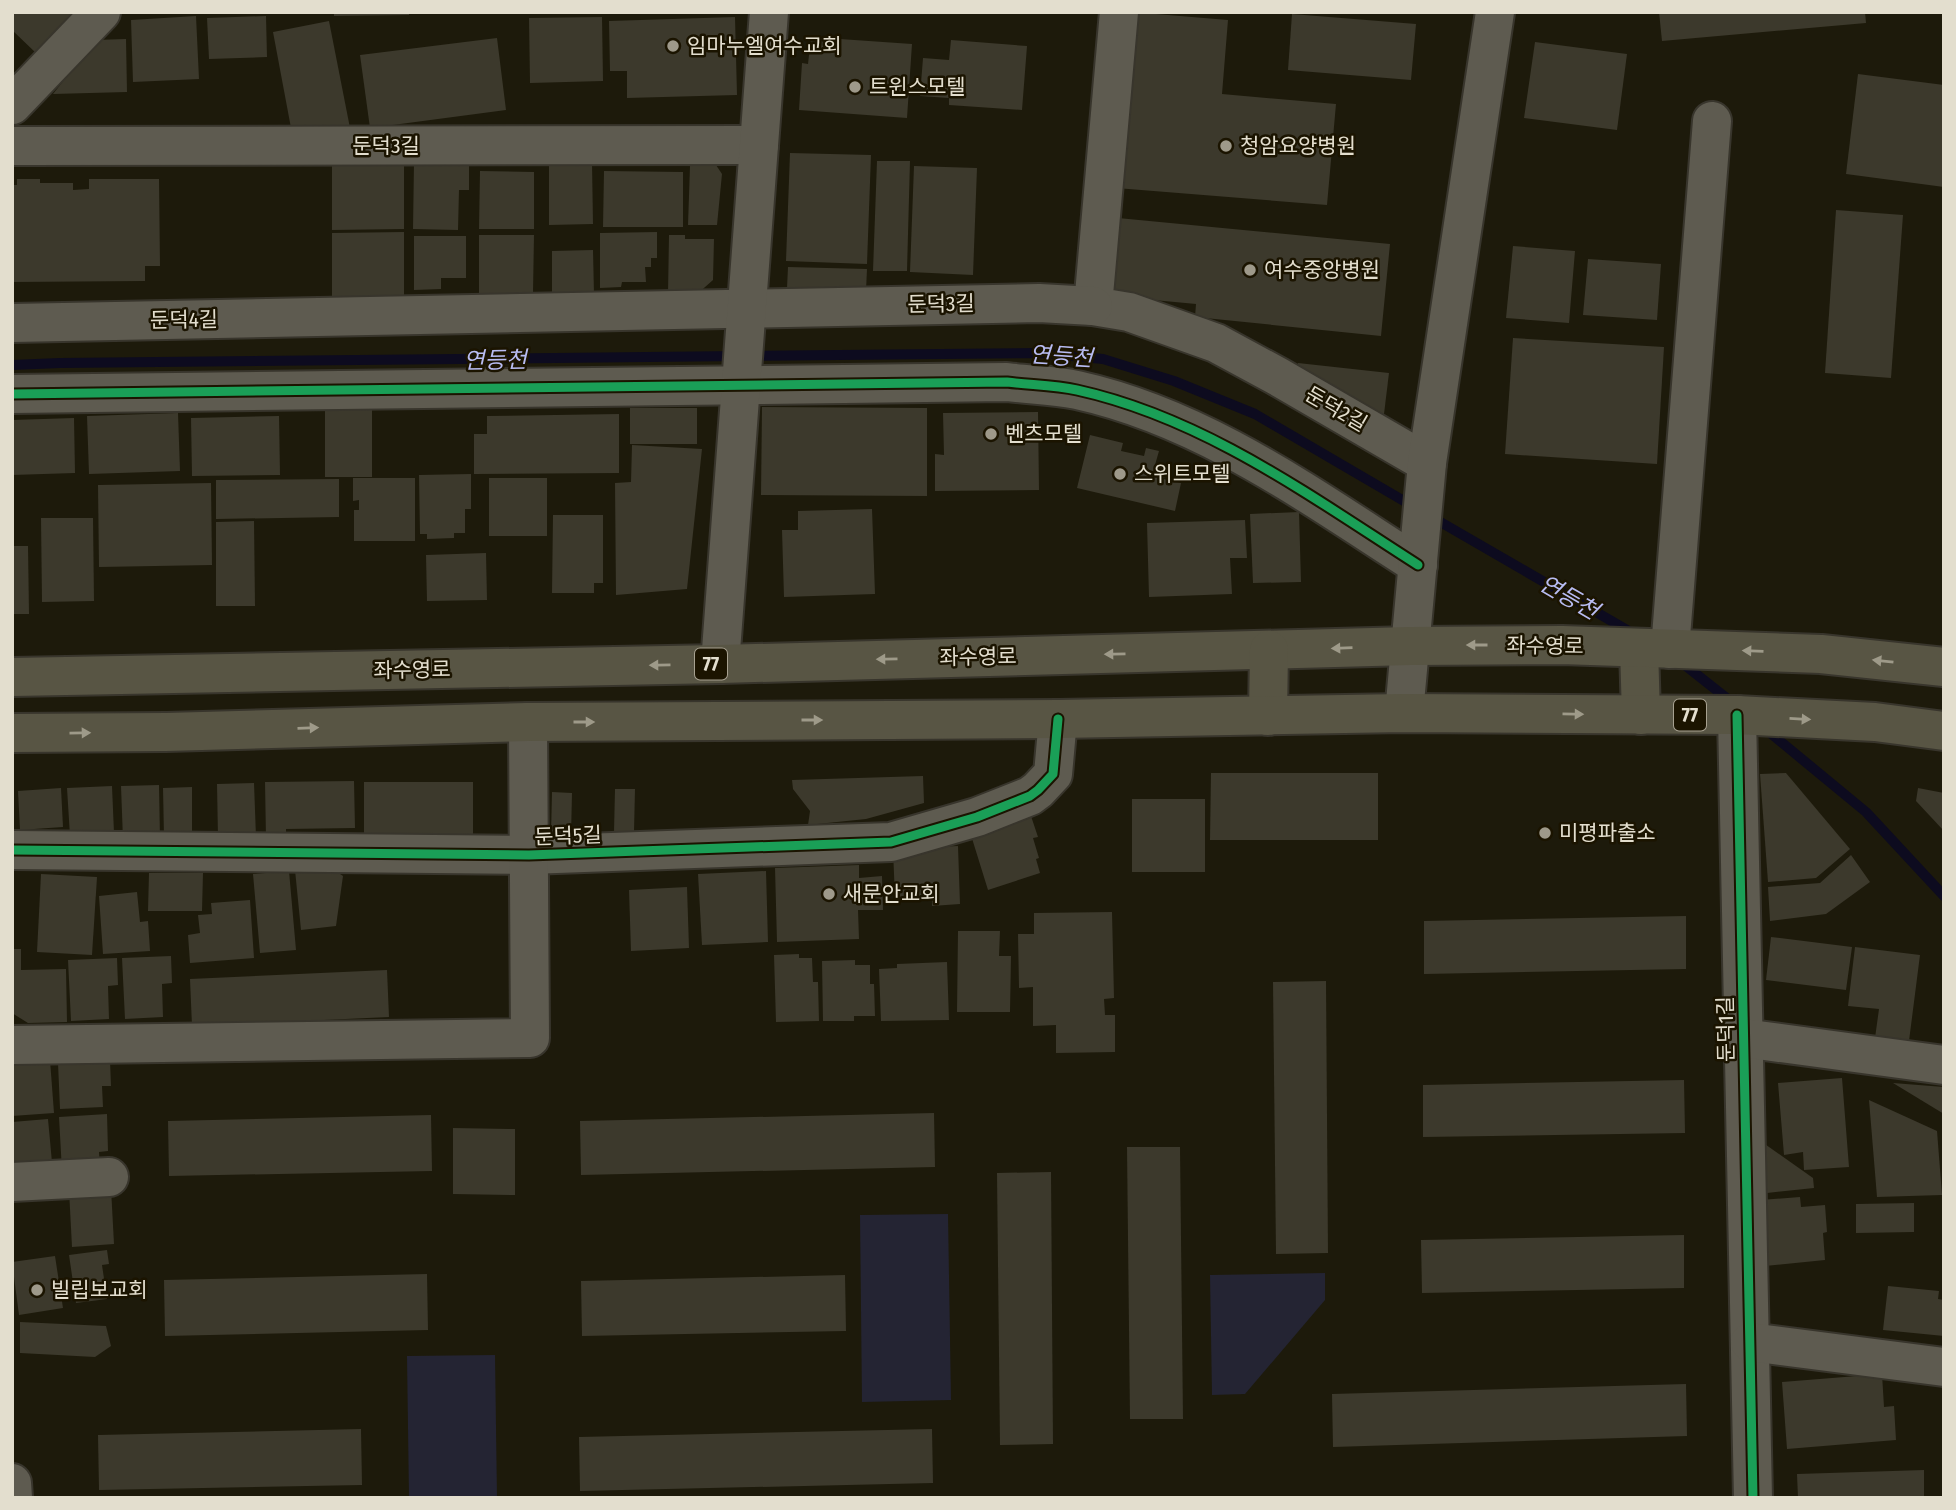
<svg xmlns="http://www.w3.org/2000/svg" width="1956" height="1510" viewBox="0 0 1956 1510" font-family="'Fira Sans Condensed','Noto Sans KR',sans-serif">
  <rect width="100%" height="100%" fill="#1d1a0b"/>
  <g fill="#242433">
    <polygon points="948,1214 951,1400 862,1402 860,1215"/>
    <polygon points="1325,1273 1325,1300 1245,1394 1212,1395 1210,1275"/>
    <polygon points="495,1355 497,1498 409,1498 407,1356"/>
  </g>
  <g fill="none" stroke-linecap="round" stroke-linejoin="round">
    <g stroke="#0d0b1f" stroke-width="10">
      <polyline points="12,365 60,363 1041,353 1103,359 1174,381 1255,414 1416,508"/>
      <polyline points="1430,516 1634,634"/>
      <polyline points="1681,662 1734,704"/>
      <polyline points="1763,727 1866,812 1944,896"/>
    </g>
  </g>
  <g fill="#3c392c">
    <polygon points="12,12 73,12 75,14 37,54 12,30"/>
    <polygon points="334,12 409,12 409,15 334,16"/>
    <polygon points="1132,12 1228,20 1222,94 1336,104 1327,205 1116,188"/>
    <polygon points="1659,12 1865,12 1866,23 1662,41"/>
    <polygon points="1292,14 1416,24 1411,80 1288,70"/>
    <polygon points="196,16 199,79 133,82 131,20"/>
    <polygon points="266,16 267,57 209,59 207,18"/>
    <polygon points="602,17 603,81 530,83 529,18"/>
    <polygon points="735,17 737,95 627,98 627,71 610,71 609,21"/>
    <polygon points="329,21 350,128 291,128 273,32"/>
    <polygon points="811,37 912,44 907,118 799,110 802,63 808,64"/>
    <polygon points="497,38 506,110 370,128 360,55"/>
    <polygon points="126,39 127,92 53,94 95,40"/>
    <polygon points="951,40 1027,46 1022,110 949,105 949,98 920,96 923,58 949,60"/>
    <polygon points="1535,42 1627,54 1617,130 1524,118"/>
    <polygon points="1858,74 1944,85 1944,187 1846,174"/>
    <polygon points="790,153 871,155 867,264 786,261"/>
    <polygon points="469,161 469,190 459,190 458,230 413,229 414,162"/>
    <polygon points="877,161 910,161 907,271 873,271"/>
    <polygon points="592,162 593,224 549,225 549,164"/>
    <polygon points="332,164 404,164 404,229 332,230"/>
    <polygon points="716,165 722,174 717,225 688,225 690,166"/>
    <polygon points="914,166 977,168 973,275 910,272"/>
    <polygon points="480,171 534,172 534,229 479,229"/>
    <polygon points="604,171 683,172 683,227 603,227"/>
    <polygon points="17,179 40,179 40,183 73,183 73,190 89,189 89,179 159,179 160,266 145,266 145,281 12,282 12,185 17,185"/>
    <polygon points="1836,210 1903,215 1891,378 1825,373"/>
    <polygon points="1118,218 1390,244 1381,336 1195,317 1196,304 1111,296"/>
    <polygon points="404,232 404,297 332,298 332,233"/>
    <polygon points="657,232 657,258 651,258 651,267 645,267 646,282 622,282 621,287 600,288 600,233"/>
    <polygon points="479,235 534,235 533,293 479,293"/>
    <polygon points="669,235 685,235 685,239 714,239 713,280 696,295 668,294"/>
    <polygon points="414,236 466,236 466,278 441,278 441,289 414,290"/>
    <polygon points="1513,246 1575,251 1569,323 1506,318"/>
    <polygon points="593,250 594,294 552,295 552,251"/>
    <polygon points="1588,259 1661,264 1657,320 1583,315"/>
    <polygon points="788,267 867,269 866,291 787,288"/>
    <polygon points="1513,338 1664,347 1657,464 1505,454"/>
    <polygon points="1298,363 1389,373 1384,414 1358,412 1296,373"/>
    <rect x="325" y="406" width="47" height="71"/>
    <polygon points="762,407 927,408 927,496 761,495"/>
    <rect x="630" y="408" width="67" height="36"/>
    <polygon points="1038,412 1039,490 935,491 935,454 944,455 943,413"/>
    <polygon points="178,413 180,471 89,474 87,416"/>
    <polygon points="619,414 619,473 474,474 474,434 487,434 487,416"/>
    <polygon points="279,416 280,475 192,476 191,418"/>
    <polygon points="74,418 75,473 12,475 12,420"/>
    <polygon points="1090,435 1123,443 1121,451 1144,456 1146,448 1159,451 1153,472 1166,475 1163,479 1181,483 1175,511 1077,488"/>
    <polygon points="632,445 702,449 687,589 616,595 615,483 631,482"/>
    <polygon points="471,474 471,509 465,509 465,533 454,533 454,538 427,539 427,534 420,534 419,475"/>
    <polygon points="353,478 415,478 415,541 354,541 354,510 359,510 359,500 353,501"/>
    <rect x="489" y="478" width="58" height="58"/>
    <polygon points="339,479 339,517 216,519 216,480"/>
    <polygon points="211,483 212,565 99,567 98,485"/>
    <polygon points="872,509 875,594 784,597 782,530 798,530 798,511"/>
    <polygon points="1299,512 1301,582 1253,583 1250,514"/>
    <polygon points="553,515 603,515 603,583 594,583 594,593 552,593"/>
    <polygon points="41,518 93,518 94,601 42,602"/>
    <polygon points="1245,520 1247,558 1230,558 1232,594 1149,597 1147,523"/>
    <polygon points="254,521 255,606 216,606 216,522"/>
    <polygon points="12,546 28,546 29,614 12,614"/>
    <polygon points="486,553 487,600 427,601 426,555"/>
    <polygon points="1211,773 1378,773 1378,840 1210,840"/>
    <polygon points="1786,773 1850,849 1816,878 1768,882 1760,774"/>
    <polygon points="923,776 924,803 866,819 808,825 810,811 793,789 792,780"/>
    <polygon points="354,781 355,828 286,829 286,839 266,839 265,782"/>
    <rect x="364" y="782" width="109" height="53"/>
    <polygon points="254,783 256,837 218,838 217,784"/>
    <polygon points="159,785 160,839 123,840 121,786"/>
    <polygon points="112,786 114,833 70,836 67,788"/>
    <polygon points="192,787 192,836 164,837 163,788"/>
    <polygon points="61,788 63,827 20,830 18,791"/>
    <polygon points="1918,788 1944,793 1944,831 1916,801"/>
    <polygon points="615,789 635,789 634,832 614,832"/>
    <polygon points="552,792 572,793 571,836 551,835"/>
    <rect x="1132" y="799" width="73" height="73"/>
    <polygon points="1030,813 1038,837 1033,838 1039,858 1036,859 1040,873 988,890 970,832"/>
    <polygon points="958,846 960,904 932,906 932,897 895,899 893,849"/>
    <polygon points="1851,855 1870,882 1826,914 1770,921 1768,887 1820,883"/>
    <polygon points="327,865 343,876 336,926 301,930 295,870"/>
    <polygon points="859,865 859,878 882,876 883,910 858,910 859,939 777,942 775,868"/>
    <polygon points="289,871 296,950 260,953 253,874"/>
    <polygon points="766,871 768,942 702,945 698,874"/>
    <polygon points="149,873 203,873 202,911 148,911"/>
    <polygon points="41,874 97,877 92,955 37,952"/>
    <polygon points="687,887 689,948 631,951 629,890"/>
    <polygon points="137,892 140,922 148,921 150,951 103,954 99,896"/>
    <polygon points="250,900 254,958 190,963 188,935 200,933 198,915 212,914 211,903"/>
    <polygon points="1112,912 1114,998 1104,999 1105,1015 1115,1015 1115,1052 1056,1053 1056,1025 1033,1026 1033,987 1019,988 1018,934 1034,934 1034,913"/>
    <polygon points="1686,916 1686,969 1424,974 1424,921"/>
    <polygon points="958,931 1000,931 999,956 1011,956 1010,1012 957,1012"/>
    <polygon points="1771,937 1852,947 1846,990 1766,980"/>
    <polygon points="1855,947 1920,955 1909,1041 1875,1038 1879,1009 1848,1006"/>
    <polygon points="12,949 21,949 21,970 66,969 67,1022 28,1023 12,1013"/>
    <polygon points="799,954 799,958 812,958 813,982 818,982 819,1021 776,1022 774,955"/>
    <polygon points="171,956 172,983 162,984 163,1017 125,1019 122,958"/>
    <polygon points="117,958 118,985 108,986 109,1019 71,1021 68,960"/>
    <polygon points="855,960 855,965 870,965 870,984 874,984 875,1016 854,1016 854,1021 823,1021 822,961"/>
    <polygon points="947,962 949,1020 881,1021 879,969 897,968 897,964"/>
    <polygon points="387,970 389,1017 192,1026 190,979"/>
    <polygon points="1326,981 1328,1253 1276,1254 1273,982"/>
    <polygon points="50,1060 54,1113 12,1116 12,1063"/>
    <polygon points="110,1060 111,1086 102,1086 103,1107 60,1109 58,1063"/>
    <polygon points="1842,1078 1849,1167 1804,1170 1803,1152 1784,1155 1778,1083"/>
    <polygon points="1684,1080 1685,1133 1423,1137 1423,1085"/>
    <polygon points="1893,1083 1944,1087 1944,1114"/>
    <polygon points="1869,1100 1937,1131 1942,1195 1877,1197"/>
    <polygon points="934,1113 935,1167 581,1175 580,1121"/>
    <polygon points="107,1114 108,1151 99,1152 100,1168 62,1171 59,1117"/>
    <polygon points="431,1115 432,1171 169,1176 168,1121"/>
    <polygon points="48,1119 53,1173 12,1176 12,1122"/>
    <polygon points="453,1128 515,1129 515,1195 453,1194"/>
    <polygon points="1762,1142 1813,1178 1814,1188 1767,1193"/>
    <polygon points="1127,1147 1180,1147 1183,1419 1130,1419"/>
    <polygon points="1051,1172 1053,1444 1000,1445 997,1173"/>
    <polygon points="111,1188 114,1244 72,1247 69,1190"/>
    <polygon points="1800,1197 1801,1207 1825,1205 1827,1232 1823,1233 1825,1260 1765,1266 1760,1200"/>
    <polygon points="1914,1203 1914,1232 1856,1233 1856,1204"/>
    <polygon points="1684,1235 1684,1288 1422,1293 1421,1240"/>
    <polygon points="107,1250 109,1264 102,1265 107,1299 76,1303 69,1255"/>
    <polygon points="55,1256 63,1308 19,1315 12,1262"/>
    <polygon points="427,1274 428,1330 165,1336 164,1280"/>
    <polygon points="845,1275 846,1331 582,1336 581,1281"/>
    <polygon points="1888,1286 1939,1291 1938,1299 1944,1300 1944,1336 1883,1330"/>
    <polygon points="20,1322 106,1326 111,1346 95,1357 20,1353"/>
    <polygon points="1882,1374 1884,1407 1894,1406 1896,1440 1787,1449 1782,1382"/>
    <polygon points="1686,1384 1687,1436 1333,1447 1332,1394"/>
    <polygon points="361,1429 362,1485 99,1490 98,1435"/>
    <polygon points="932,1429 933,1483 580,1491 579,1437"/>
    <polygon points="1924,1470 1924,1498 1798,1498 1797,1474"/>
  </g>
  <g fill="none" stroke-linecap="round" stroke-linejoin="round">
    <g stroke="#38352c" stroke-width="42">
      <g id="minor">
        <polyline points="1119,12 1093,306 1129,312 1216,343 1277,376 1427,463"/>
        <polyline points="12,105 101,12"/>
        <polyline points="12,146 759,145"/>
        <polyline points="12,323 1039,303 1093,306"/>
        <path d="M12,394L1007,382C1030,385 1054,385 1077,390C1204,418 1310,496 1418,565"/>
        <polyline points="1670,649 1712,121"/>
        <polyline points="720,664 769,12"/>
        <polyline points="1404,713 1427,463 1495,12"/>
        <polyline points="1737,715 1753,1498"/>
        <polyline points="12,850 529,855 891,842 977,817 1030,796 1038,790 1053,774 1058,719"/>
        <polyline points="1743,1038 1944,1065"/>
        <polyline points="12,1045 530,1038 528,722"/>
        <polyline points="12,1182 109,1177"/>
        <polyline points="1750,1342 1944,1367"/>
        <polyline points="12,1483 13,1498"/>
      </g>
    </g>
    <g stroke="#38352c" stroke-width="42">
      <g id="major">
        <polyline points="1639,648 1641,715"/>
        <polyline points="12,677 720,664 1410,646 1562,645 1821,654 1944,667"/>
        <polyline points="1268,716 1269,650"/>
        <polyline points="12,733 166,732 528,722 1058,719 1404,713 1737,715 1875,722 1944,731"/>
      </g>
    </g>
    <use href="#minor" stroke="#5e5b50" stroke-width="38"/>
    <use href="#major" stroke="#585544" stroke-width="38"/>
    <g stroke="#1b1400" stroke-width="13">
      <g id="cycleway">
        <path d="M12,394L1007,382C1030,385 1054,385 1077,390C1204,418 1310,496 1418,565"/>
        <polyline points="1737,715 1753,1498"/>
        <polyline points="12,850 529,855 891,842 977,817 1030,796 1038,790 1053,774 1058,719"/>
      </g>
    </g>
    <use href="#cycleway" stroke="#1a9f57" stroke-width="9"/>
  </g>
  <defs><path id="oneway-solid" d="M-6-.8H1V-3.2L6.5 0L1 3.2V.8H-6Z" transform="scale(1.75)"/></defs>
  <g fill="#9e9a89">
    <use href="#oneway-solid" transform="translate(1477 645) rotate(180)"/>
    <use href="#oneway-solid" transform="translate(1342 648) rotate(178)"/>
    <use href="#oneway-solid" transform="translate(1753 651) rotate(-178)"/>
    <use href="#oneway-solid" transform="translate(1115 654) rotate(179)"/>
    <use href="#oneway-solid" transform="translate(887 659) rotate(179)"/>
    <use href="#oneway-solid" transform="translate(1883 661) rotate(-174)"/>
    <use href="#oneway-solid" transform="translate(660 665) rotate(179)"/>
    <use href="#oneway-solid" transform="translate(1573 714) rotate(1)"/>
    <use href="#oneway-solid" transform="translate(1800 719) rotate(3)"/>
    <use href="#oneway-solid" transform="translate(812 720)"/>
    <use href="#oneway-solid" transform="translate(584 722)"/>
    <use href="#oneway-solid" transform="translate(308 728) rotate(-2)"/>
    <use href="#oneway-solid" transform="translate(80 733) rotate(-1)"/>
  </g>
  <g fill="#9e998a" stroke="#1b1400" stroke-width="2.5">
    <circle cx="673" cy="46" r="7"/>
    <circle cx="855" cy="87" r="7"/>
    <circle cx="1226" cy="146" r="7"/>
    <circle cx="1250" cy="270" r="7"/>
    <circle cx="991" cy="434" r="7"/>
    <circle cx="1120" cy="474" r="7"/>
    <circle cx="1545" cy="833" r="7"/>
    <circle cx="829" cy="894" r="7"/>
    <circle cx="37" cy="1290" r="7"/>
  </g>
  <g text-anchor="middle" stroke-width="5" stroke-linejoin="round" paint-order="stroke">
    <g fill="#1b1400" stroke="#a7a190" stroke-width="2">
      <rect x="695" y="648.5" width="32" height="31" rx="5"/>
      <rect x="1674" y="699.5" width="32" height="31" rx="5"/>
    </g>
    <g font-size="19" font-weight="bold" fill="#e3dece">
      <text x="711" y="671">77</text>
      <text x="1690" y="722">77</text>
    </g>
    <g font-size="21" fill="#e3dece" stroke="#1b1400" text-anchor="start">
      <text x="687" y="53">임마누엘여수교회</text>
      <text x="869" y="94">트윈스모텔</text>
      <text x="1240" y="153">청암요양병원</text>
      <text x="1264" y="277">여수중앙병원</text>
      <text x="1005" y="441">벤츠모텔</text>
      <text x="1134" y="481">스위트모텔</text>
      <text x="1559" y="840">미평파출소</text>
      <text x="843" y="901">새문안교회</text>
      <text x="51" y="1297">빌립보교회</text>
    </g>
    <g font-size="21" fill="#e3dece" stroke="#1b1400">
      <text x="386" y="153">둔덕3길</text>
      <text transform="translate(941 304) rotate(-1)" y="7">둔덕3길</text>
      <text transform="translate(184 320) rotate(-1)" y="7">둔덕4길</text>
      <text transform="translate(1336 409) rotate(30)" y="7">둔덕2길</text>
      <text transform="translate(1545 646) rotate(1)" y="7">좌수영로</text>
      <text transform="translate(978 657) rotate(-1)" y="7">좌수영로</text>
      <text transform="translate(412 670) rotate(-1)" y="7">좌수영로</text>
      <text transform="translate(568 836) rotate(-2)" y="7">둔덕5길</text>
      <text transform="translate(1726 1029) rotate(-91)" y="7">둔덕1길</text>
    </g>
    <g font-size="23" font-style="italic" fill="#b8bcf2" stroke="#1b1400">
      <text transform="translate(1061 356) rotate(4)" y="8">연등천</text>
      <text transform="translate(495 360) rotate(-1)" y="8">연등천</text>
      <text transform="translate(1569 597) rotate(30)" y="8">연등천</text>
    </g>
  </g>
  <rect width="1956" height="1510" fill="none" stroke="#e3dece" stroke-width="28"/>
</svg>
